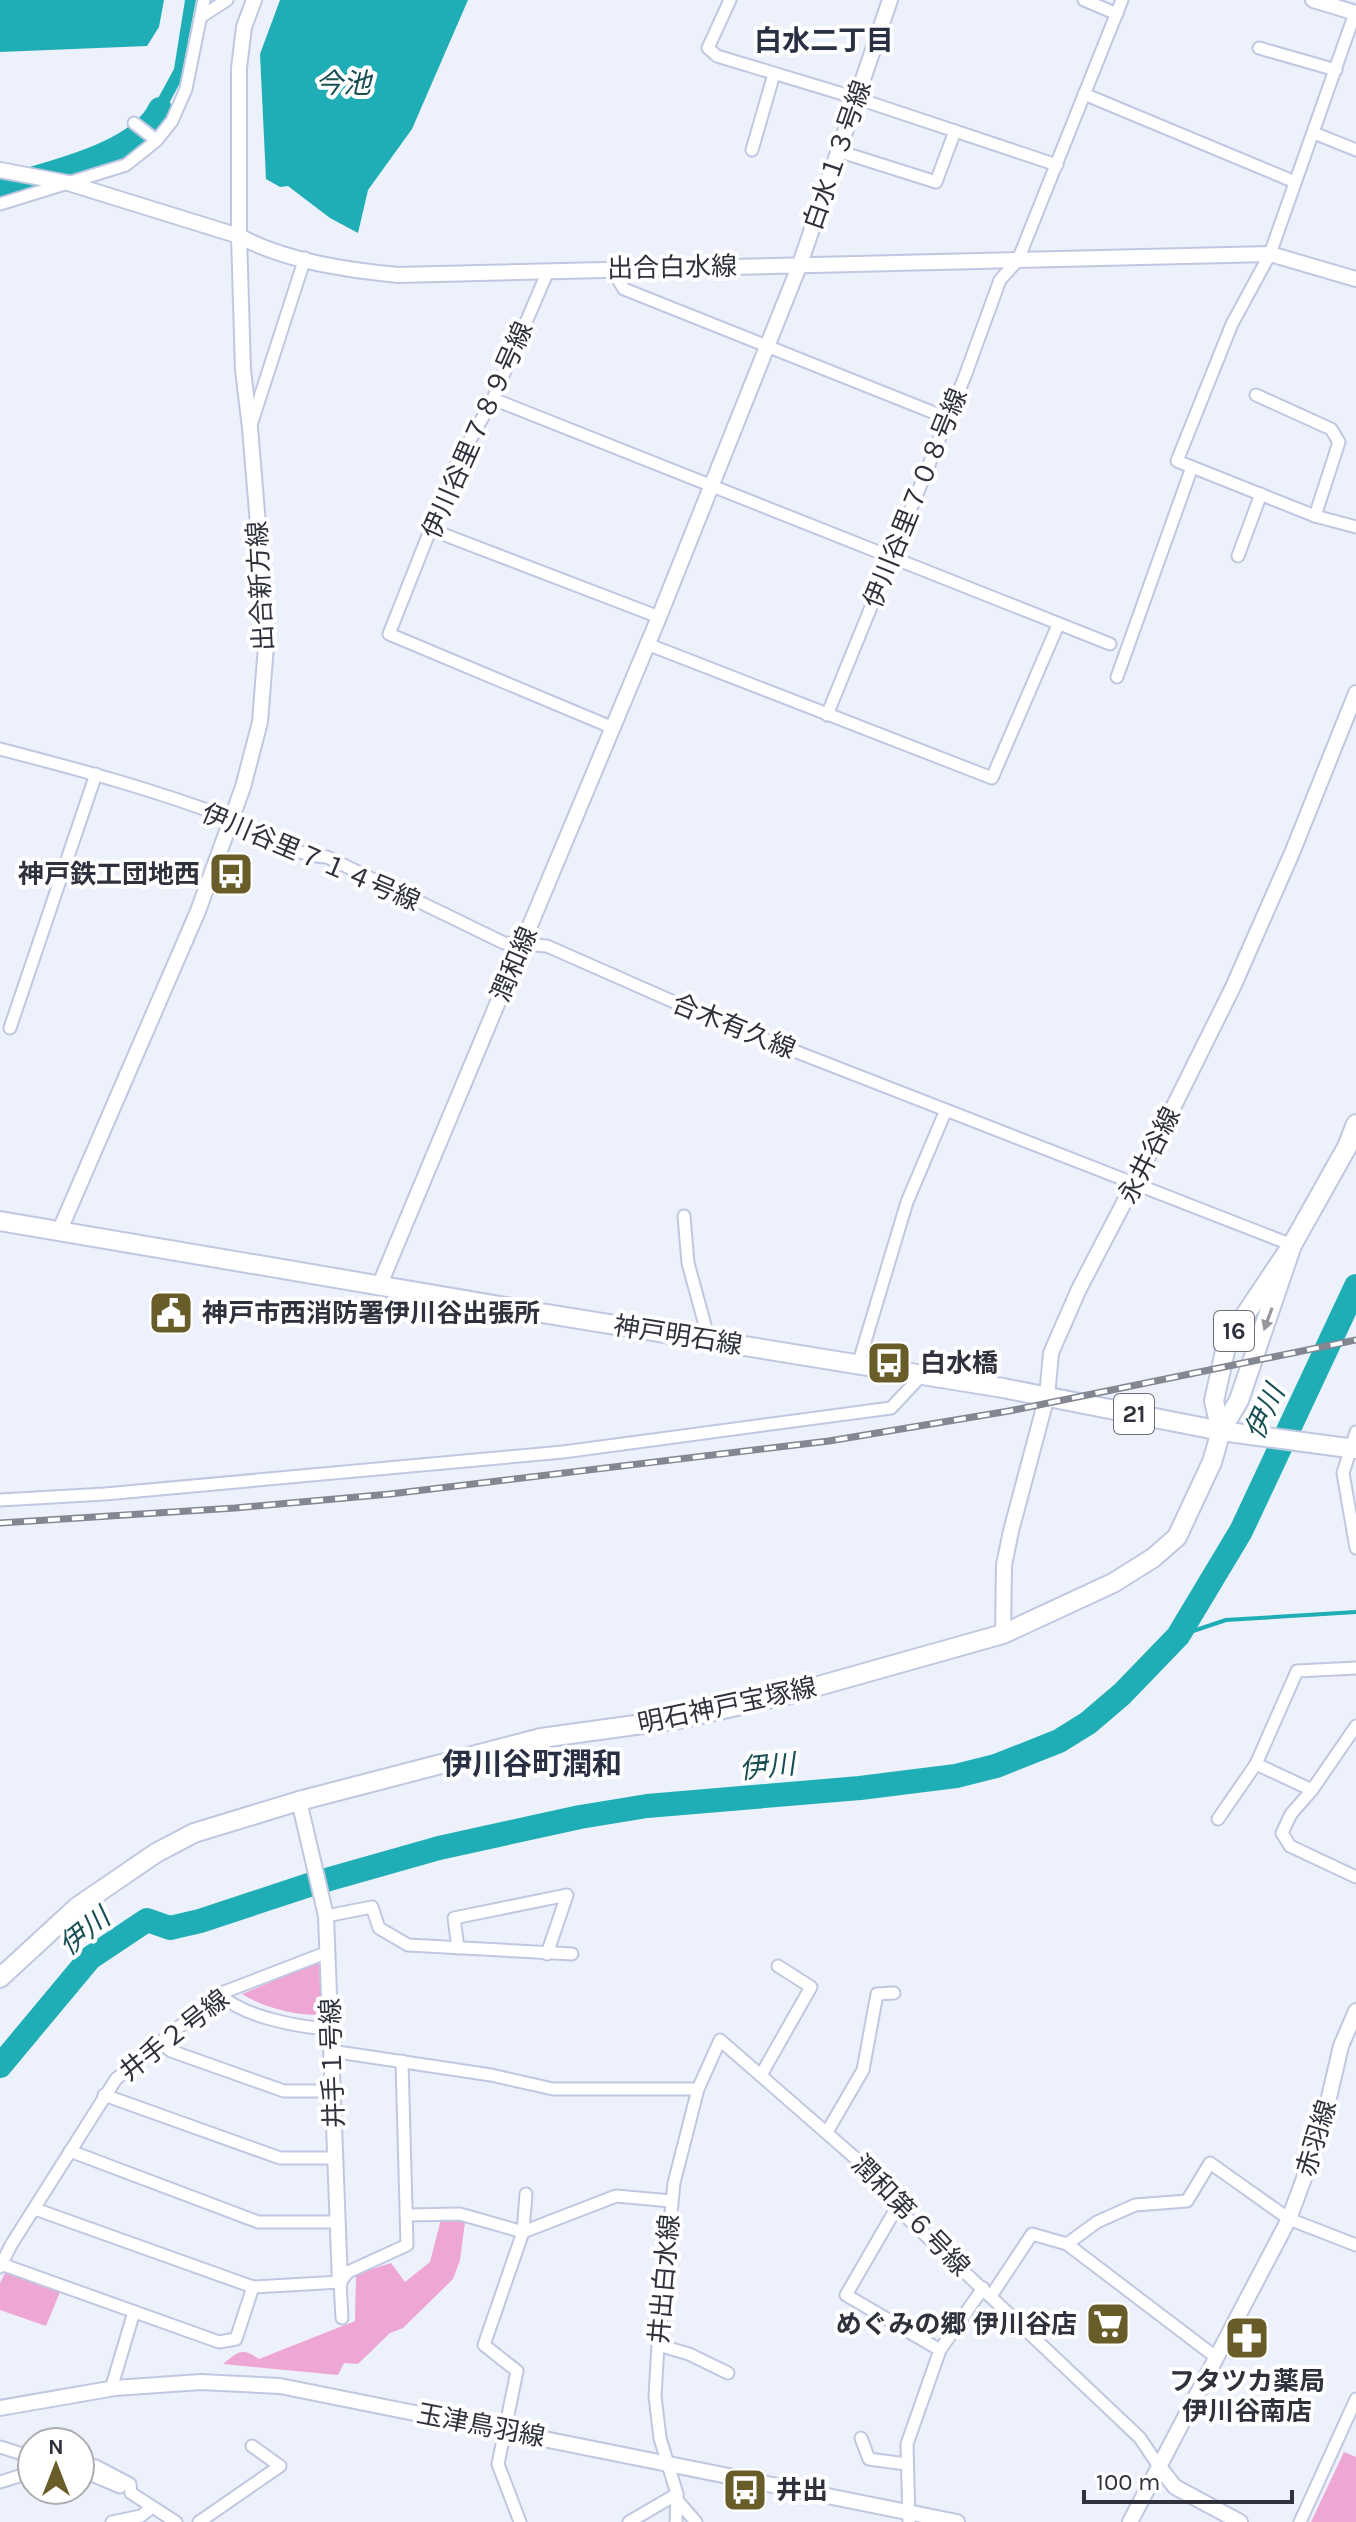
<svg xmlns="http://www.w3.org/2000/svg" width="1356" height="2522" viewBox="0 0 1356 2522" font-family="Karla,'Noto Sans JP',sans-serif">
  <rect width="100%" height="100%" fill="#edf1fb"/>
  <g fill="#eea6d4">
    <path d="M316,1963L321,1965V2015C293,2015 265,2008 242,1994Z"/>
    <path d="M441,2219L465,2222L460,2260L453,2279L403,2328L390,2333L358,2364L344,2363L338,2375L223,2364C238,2352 242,2347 259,2359L355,2321L356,2274L391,2263L405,2282L430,2262Z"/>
    <polygon points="5,2273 60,2292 46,2326 0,2310 0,2283"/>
    <polygon points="1344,2452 1356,2457 1356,2522 1311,2522"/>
  </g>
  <g fill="#1faeb6">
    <polygon points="0,0 164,0 159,27 147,46 0,52"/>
    <polygon points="185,0 196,0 180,83 153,133 143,124 147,119 144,116 147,111 150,113 174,69"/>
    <polygon points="280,0 468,0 412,129 368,190 358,233 330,218 288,186 280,187 266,179 260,54"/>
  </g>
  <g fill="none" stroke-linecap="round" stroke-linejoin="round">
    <polyline stroke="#1faeb6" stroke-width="4" points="1178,1636 1226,1620 1356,1612"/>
    <g stroke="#1faeb6" stroke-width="24">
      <path d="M0,188C45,174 139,155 160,109"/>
      <polyline points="0,2066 90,1958 147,1920 170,1928 200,1921 312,1884 439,1848 580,1817 647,1806 860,1788 956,1776 996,1766 1059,1741 1088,1723 1122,1694 1178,1636 1241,1531 1356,1286"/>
    </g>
    <g stroke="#c0c8e1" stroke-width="15">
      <g id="minor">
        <polyline points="730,0 708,48 717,56 856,98 1057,165"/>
        <polyline points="1084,0 1117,14"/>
        <polyline points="1355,13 1270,254 1232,324 1177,461 1315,516 1356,527"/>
        <polyline points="202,16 227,0"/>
        <polyline points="1259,48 1336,70"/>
        <polyline points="1084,94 1295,182"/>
        <polyline points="134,123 156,140"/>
        <polyline points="1314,133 1356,150"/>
        <polyline points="752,150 774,74"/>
        <polyline points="838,151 936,182 955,131"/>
        <polyline points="0,204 126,165 156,141 172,121 186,89 204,0"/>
        <polyline points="611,268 624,289 947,418"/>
        <polyline points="548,271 493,399 456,465 389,634 611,727"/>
        <polyline points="1256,395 1331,429 1339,442 1315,516"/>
        <polyline points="493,399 1110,644"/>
        <polyline points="251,425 305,258"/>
        <polyline points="432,530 659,617"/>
        <polyline points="1238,556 1261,494"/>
        <polyline points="647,644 992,778 1058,625"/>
        <polyline points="1117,677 1192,467"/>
        <polyline points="827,715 965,376 1000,280 1018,260 1122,0"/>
        <path d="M0,749C77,769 156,790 231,819C263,832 291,856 327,857L504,943L547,946L715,1020L1292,1245"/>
        <polyline points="10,1028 96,774"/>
        <polyline points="684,1216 688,1263 709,1340"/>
        <polyline points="858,1365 907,1202 946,1110"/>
        <polyline points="1356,1432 1343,1473 1356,1548"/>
        <polyline points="0,1500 105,1494 563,1452 891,1408 922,1375"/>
        <polyline points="1356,1726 1312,1790 1291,1814 1282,1833 1290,1846 1356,1877"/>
        <polyline points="1312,1790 1256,1764 1297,1671 1356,1668"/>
        <polyline points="1218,1819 1256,1764"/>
        <polyline points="326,1916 372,1907 379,1928 408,1945 572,1954"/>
        <polyline points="458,1948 454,1918 567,1895 547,1954"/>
        <path d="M219,1994C244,2017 297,2027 330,2029"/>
        <polyline points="160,2042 171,2051 284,2091 333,2091"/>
        <polyline points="331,2051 491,2075 553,2089 698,2089"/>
        <polyline points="761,2075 811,1987 778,1966"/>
        <polyline points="104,2095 280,2158 336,2158"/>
        <polyline points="827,2132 863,2070 877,1994 894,1993"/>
        <polyline points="70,2151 258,2222 338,2222"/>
        <polyline points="897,2207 846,2295 940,2350"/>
        <polyline points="35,2209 253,2287 340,2282"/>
        <polyline points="406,2215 460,2214 523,2232 616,2196 671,2201"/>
        <polyline points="1067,2244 1217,2358"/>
        <polyline points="1,2264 219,2342 236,2339 253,2287"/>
        <polyline points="0,2267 11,2245 116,2079 219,1994 328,1952"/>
        <polyline points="340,2282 348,2272 407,2245 402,2061"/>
        <polyline points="340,2282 342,2318"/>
        <polyline points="991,2296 1032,2234 1067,2244 1097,2222 1135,2205 1187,2201 1210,2163 1289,2219 1356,2245"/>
        <polyline points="658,2345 689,2354 728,2373"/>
        <polyline points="111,2389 134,2312"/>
        <polyline points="861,2438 869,2459 906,2464"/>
        <polyline points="0,2447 32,2457"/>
        <polyline points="80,2464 96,2466 130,2484 131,2493 176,2522"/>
        <polyline points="80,2475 94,2476 120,2487"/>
        <polyline points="0,2482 32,2472"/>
        <polyline points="677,2500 696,2522"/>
        <polyline points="112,2522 141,2516 152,2507"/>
        <polyline points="199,2522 280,2466 252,2446"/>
        <polyline points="520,2522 498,2464 517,2371 484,2345 523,2232 526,2194"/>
        <polyline points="629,2522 677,2494"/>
        <polyline points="676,2522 677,2494 660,2438 655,2396 658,2345 674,2183 698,2089 720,2040 869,2170 902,2213 1140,2438 1160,2468"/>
        <polyline points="909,2522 907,2444 940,2350 983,2288"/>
        <polyline points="1300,2522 1356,2399"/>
      </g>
    </g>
    <g stroke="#c0c8e1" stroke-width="18">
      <g id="tertiary">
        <polyline points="1313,0 1356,13"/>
        <path d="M0,170L68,183L239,236C285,261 346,270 398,275L1270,254L1356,279"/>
        <polyline points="59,1232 198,911 243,787 260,722 267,633 250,428 243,370 239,236 239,68 244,27 254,0"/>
        <polyline points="380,1284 659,617 800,264 890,0"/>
        <polyline points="1003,1634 1004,1565 1011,1531 1047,1396 1051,1353 1079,1289 1164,1126 1233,987 1292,853 1356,693"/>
        <polyline points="299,1801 326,1916 340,2282"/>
        <polyline points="0,2408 115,2388 201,2382 280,2386 957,2522"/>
        <polyline points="1160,2468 1175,2487 1240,2522"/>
        <polyline points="1130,2522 1289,2219 1321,2132 1341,2046 1356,2011"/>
      </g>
    </g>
    <g stroke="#c0c8e1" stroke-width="22">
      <g id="primary">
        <polyline points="0,1221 529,1311 1003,1388 1221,1431 1356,1449"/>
        <polyline points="1221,1431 1214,1401 1227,1342 1292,1245 1347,1147 1356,1124"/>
        <polyline points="0,1978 77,1907 156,1853 194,1833 299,1801 541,1738 679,1719 790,1694 1003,1634 1113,1583 1153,1558 1177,1537 1212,1462 1221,1431 1239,1400 1292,1245"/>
      </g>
    </g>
    <use href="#minor" stroke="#fff" stroke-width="11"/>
    <use href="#tertiary" stroke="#fff" stroke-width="14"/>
    <use href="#primary" stroke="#fff" stroke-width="18"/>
    <g stroke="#838791" stroke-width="7">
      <polyline id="rail" points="0,1523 235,1508 390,1494 829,1441 1009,1411 1356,1340"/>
    </g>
    <use href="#rail" stroke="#fff" stroke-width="4" stroke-dasharray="12" stroke-linecap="butt"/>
  </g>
  <defs><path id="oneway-solid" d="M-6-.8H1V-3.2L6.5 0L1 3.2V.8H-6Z" transform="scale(2)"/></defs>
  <use fill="#97989e" href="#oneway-solid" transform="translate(1268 1319) rotate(110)"/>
  <defs>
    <g id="bus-square" transform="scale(2.3)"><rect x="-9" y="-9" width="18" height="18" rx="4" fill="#685c29" stroke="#fff"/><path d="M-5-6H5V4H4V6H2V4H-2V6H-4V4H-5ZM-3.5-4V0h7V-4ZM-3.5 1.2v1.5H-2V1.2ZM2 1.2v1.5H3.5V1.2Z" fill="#fff"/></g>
    <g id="civic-square" transform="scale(2.3)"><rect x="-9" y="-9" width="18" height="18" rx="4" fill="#685c29" stroke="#fff"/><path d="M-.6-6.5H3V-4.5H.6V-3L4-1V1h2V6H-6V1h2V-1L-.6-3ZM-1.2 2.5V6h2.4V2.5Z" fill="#fff"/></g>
    <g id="supermarket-square" transform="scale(2.3)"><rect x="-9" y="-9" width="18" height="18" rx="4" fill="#685c29" stroke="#fff"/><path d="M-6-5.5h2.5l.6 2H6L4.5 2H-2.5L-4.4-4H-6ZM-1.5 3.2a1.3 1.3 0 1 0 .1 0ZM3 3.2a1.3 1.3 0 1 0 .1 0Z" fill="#fff"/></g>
    <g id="pharmacy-square" transform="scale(2.3)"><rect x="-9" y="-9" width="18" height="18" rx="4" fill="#685c29" stroke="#fff"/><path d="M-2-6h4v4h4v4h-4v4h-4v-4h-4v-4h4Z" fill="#fff"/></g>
  </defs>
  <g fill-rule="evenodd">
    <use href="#bus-square" x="231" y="874"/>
    <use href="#civic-square" x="171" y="1313"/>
    <use href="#bus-square" x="889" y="1363"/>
    <use href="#supermarket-square" x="1108" y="2324"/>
    <use href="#pharmacy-square" x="1247" y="2338"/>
    <use href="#bus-square" x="745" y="2490"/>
  </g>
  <g text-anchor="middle" stroke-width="8" stroke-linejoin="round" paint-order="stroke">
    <g fill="#fff" stroke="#6d7076" stroke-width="2">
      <rect x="1214" y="1311" width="40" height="40" rx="6"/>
      <rect x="1114" y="1394" width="40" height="40" rx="6"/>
    </g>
    <g font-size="24" font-weight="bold" fill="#2f323c">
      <text x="1234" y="1339">16</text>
      <text x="1134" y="1422">21</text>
    </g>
    <g font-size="26" fill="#2f323c" stroke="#fff">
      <text transform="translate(837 155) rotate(-71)" y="9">白水１３号線</text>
      <text transform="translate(672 267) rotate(-1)" y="9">出合白水線</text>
      <text transform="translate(477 430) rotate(-66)" y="9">伊川谷里７８９号線</text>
      <text transform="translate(915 498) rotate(-68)" y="9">伊川谷里７０８号線</text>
      <text transform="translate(260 586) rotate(-93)" y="9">出合新方線</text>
      <text transform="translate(311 857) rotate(23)" y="9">伊川谷里７１４号線</text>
      <text transform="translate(514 964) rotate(-67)" y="9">潤和線</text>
      <text transform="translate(734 1026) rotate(22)" y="9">合木有久線</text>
      <text transform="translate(1149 1155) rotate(-63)" y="9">永井谷線</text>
      <text transform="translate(678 1335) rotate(9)" y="9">神戸明石線</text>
      <text transform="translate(727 1705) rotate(-12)" y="9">明石神戸宝塚線</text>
      <text transform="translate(174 2035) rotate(-38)" y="9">井手２号線</text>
      <text transform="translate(332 2063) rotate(-92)" y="9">井手１号線</text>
      <text transform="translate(1316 2138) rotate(-73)" y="9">赤羽線</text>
      <text transform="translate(911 2215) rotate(46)" y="9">潤和第６号線</text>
      <text transform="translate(664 2279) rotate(-85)" y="9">井出白水線</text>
      <text transform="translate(481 2425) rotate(11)" y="9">玉津鳥羽線</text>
    </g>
    <g font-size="26" font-weight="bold" fill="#2f323c" stroke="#fff" text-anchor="start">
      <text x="200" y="883" text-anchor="end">神戸鉄工団地西</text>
      <text x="202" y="1322">神戸市西消防署伊川谷出張所</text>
      <text x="920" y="1372">白水橋</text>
      <text x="1077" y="2333" text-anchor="end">めぐみの郷 伊川谷店</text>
      <text x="1247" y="2390" text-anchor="middle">フタツカ薬局<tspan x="1247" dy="30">伊川谷南店</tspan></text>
      <text x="776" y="2499">井出</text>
    </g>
    <g font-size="28" font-weight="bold" fill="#2a3043" stroke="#fff">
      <text x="824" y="50">白水二丁目</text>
    </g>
    <g font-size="28" font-style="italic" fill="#184f53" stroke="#fff">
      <text x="343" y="93">今池</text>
      <text transform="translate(1264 1412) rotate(-65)" y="10">伊川</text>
      <text transform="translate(767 1766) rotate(-6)" y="10">伊川</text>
      <text transform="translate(84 1931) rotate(-39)" y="10">伊川</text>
    </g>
    <g font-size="30" font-weight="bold" fill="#2a3043" stroke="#fff">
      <text x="532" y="1774">伊川谷町潤和</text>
    </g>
  </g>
  <g transform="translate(56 2466)"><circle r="38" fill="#ffffff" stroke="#acadb1" stroke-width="2"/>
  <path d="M0-6L14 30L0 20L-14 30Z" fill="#685c29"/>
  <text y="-12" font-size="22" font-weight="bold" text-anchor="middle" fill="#2f323c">N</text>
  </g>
  <path d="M1084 2490v12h208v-12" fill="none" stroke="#2f323c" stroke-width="4"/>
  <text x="1096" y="2490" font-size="24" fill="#2f323c" stroke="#ffffff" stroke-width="6" paint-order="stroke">100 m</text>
</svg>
